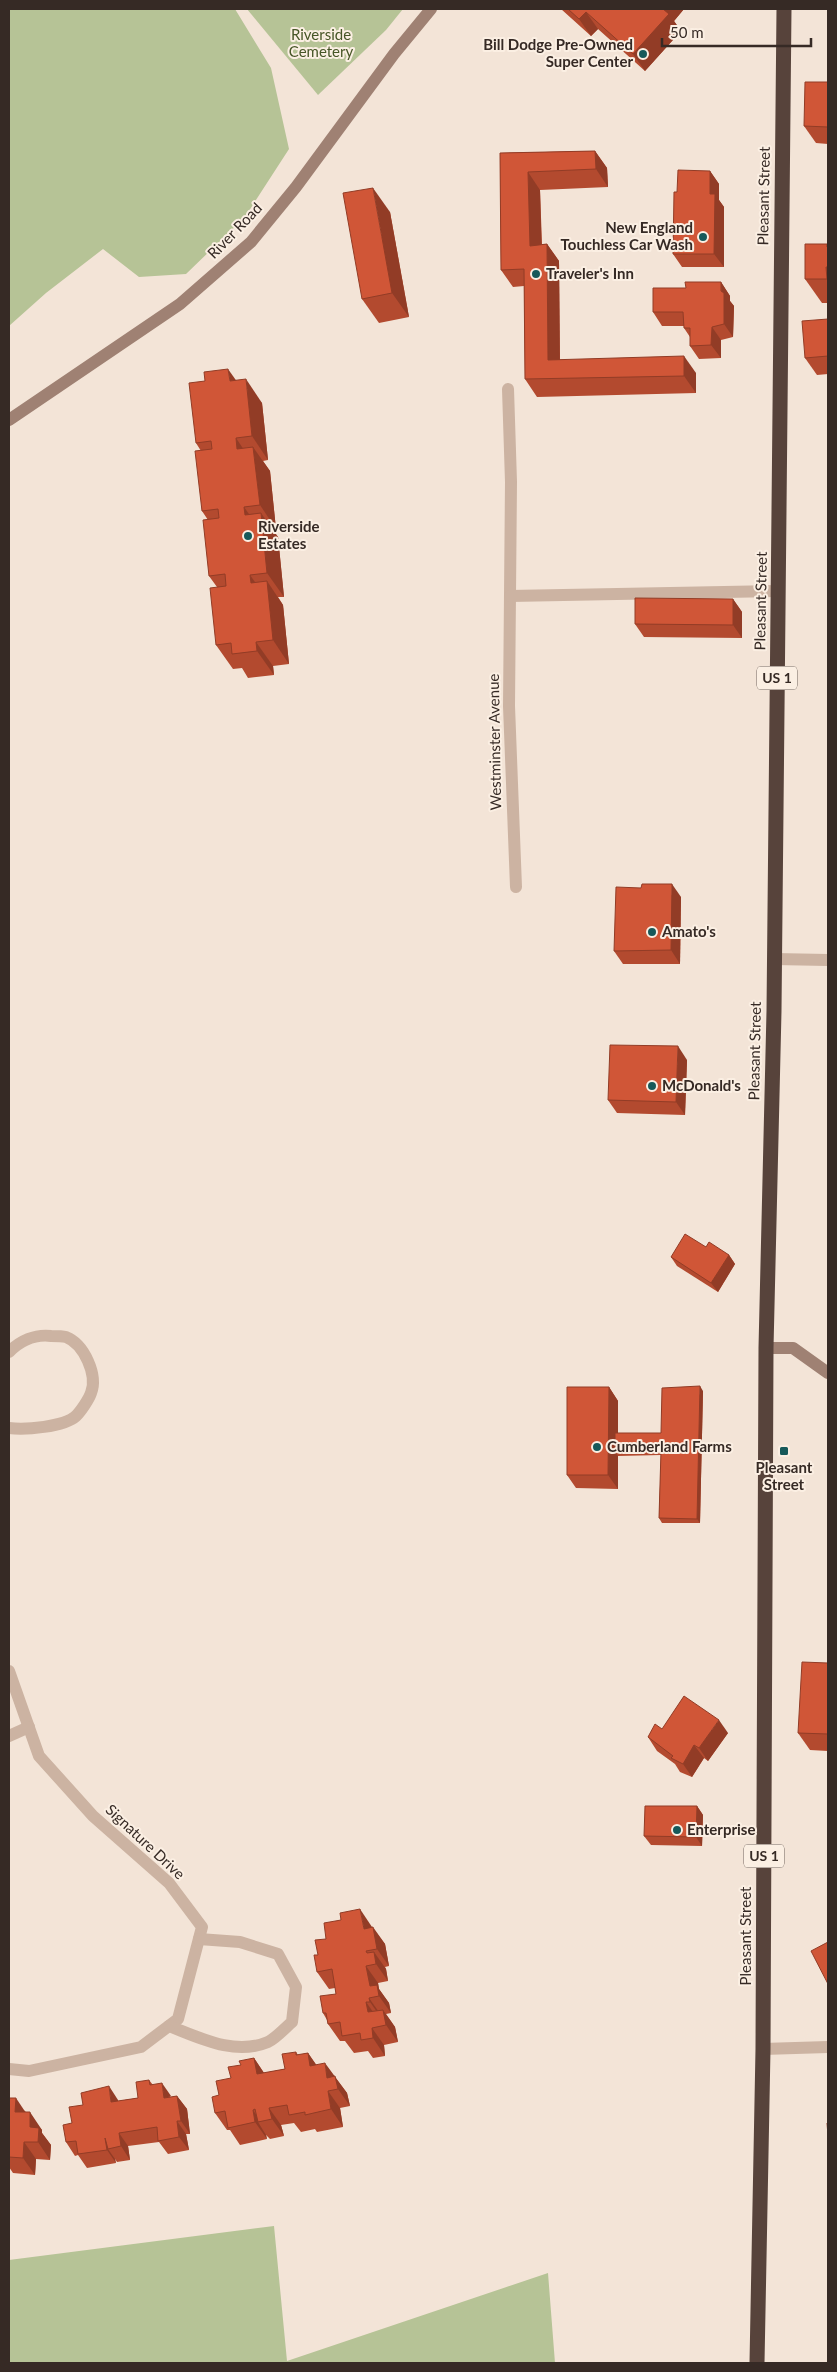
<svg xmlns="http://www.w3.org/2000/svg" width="837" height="2372" viewBox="0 0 837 2372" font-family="Lato,sans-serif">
  <rect width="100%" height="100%" fill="#f3e4d7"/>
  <g fill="#b6c396">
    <polygon points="9,9 235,9 271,68 289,149 245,217 186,274 139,277 103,249 46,293 9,326"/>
    <polygon points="247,9 403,9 386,30 318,95"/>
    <polygon points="274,2226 287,2361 548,2273 555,2363 9,2363 9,2260"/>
  </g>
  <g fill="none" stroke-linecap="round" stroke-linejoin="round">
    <g stroke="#ccb3a2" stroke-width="12">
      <polyline points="508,389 511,482 509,706 516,887"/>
      <polyline points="510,596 778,591"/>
      <polyline points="774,959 828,960"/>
      <path d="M9,1352C20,1341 35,1334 51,1336C55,1336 62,1336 66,1337C84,1344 98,1375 91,1393C89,1399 81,1411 76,1416C64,1427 25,1430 9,1428"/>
      <polyline points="9,1671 39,1756 93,1816 169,1883 202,1927 178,2019 141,2047 29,2071 9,2069"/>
      <polyline points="9,1736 29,1727"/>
      <path d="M169,2026C200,2038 235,2056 268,2042C276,2038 285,2028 292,2022L296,1987L278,1954L240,1942L199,1939"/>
      <polyline points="763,2049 828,2047"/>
    </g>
    <g stroke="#9f8173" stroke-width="12">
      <polyline points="9,420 180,304 251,242 296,187 394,54 431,9"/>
      <polyline points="766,1348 793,1348 828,1373"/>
    </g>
    <polyline stroke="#57433b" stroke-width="15" points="757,2363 763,2049 766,1348 774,1011 784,9"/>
  </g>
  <g fill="#b34a2f">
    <polygon points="561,9 684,9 674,21 681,31 645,71 598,29 591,36"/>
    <polygon points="828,82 828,144 816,143 804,126"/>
    <polygon points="595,151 607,168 608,187 540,190 542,244 547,244 559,261 560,360 696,373 696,393 537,397 525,379 524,286 513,287 501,270 500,153"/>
    <polygon points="710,171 719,184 719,200 724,207 724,267 682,267 673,254 677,192"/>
    <polygon points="390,212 409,317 379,323 362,299"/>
    <polygon points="828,246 828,303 822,303 805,279"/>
    <polygon points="721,282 730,296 730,301 734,306 733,337 721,340 721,358 699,359 690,346 690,337 684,328 684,326 662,326 653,312 686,288"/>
    <polygon points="828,319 828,374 817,375 805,358"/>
    <polygon points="236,380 262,403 268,460 263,461 270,471 276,529 272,529 278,537 284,597 278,597 283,605 289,664 273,666 274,675 248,678 242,668 233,669 216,645 217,587 209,576 208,520 202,511 201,451 196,443"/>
    <polygon points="733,599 742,612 742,638 644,637 635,624"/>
    <polygon points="641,888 681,897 680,964 623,964 614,951"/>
    <polygon points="687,1060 685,1115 617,1113 608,1100"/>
    <polygon points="706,1247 729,1255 735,1264 718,1292 677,1266 671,1257"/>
    <polygon points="609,1387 618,1401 618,1433 661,1433 703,1391 700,1523 662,1523 659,1518 661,1455 618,1456 618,1489 576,1488 567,1475"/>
    <polygon points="828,1663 828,1751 810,1750 798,1733"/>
    <polygon points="662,1729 728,1733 708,1761 704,1758 692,1777 680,1772 675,1764 657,1751 648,1737"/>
    <polygon points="697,1806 703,1815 702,1846 651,1845 644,1836"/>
    <polygon points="372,1927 385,1944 389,1966 385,1967 386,1969 388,1981 378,1983 379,1989 389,2003 391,2013 386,2014 395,2027 398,2042 384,2045 385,2056 373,2058 368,2051 354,2053 345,2041 340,2041 328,2024 327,2020 323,2013 336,1994 335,1988 329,1989 317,1972 318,1955 326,1939"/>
    <polygon points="296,2052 298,2055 308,2053 316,2065 334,2076 347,2093 350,2106 340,2108 343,2127 317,2132 315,2129 301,2132 294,2123 281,2125 284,2136 270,2139 266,2135 267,2139 240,2145 230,2130 227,2130 215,2113 219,2095 231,2078 241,2065 254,2058 264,2073 285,2069"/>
    <polygon points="149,2080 153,2085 171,2097 177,2096 187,2109 190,2134 186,2134 189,2150 168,2154 159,2142 128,2146 130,2160 117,2162 115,2159 116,2163 87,2168 78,2155 75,2156 66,2142 72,2123 118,2100 118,2101 138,2098"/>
    <polygon points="9,2098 26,2112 42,2130 42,2133 51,2145 50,2160 36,2159 35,2175 13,2173 9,2167"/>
  </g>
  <g fill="#923c26">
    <polygon points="662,9 684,9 674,21 681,31 645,71 633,54"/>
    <polygon points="586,12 598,29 591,36 579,19"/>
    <polygon points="595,151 607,168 608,187 596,169"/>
    <polygon points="710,171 719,184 719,200 724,207 724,267 714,254 710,194"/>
    <polygon points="528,172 540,190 542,263 530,246"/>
    <polygon points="373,188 390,212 409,317 392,293"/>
    <polygon points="547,244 559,261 560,378 548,360"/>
    <polygon points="826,267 828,270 828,281 827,279"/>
    <polygon points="721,282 730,296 730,301 734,306 733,337 724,324"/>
    <polygon points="712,327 721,340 721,358 711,345"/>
    <polygon points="684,356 696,373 696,393 684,376"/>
    <polygon points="228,369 245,393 230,381"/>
    <polygon points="246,379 262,403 268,460 252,436"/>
    <polygon points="236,438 252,462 237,449"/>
    <polygon points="253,447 270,471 276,529 260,505"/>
    <polygon points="244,507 261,531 245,515"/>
    <polygon points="261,513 278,537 284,597 267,573"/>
    <polygon points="250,575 267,599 251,583"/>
    <polygon points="267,581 283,605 289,664 273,640"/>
    <polygon points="733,599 742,612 742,638 733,625"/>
    <polygon points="256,642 273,666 274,675 257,651"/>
    <polygon points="672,884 681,897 680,964 671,950"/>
    <polygon points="678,1046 687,1060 685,1115 676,1102"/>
    <polygon points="729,1255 735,1264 718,1292 711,1283"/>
    <polygon points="700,1386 703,1391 700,1523 697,1519"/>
    <polygon points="609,1387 618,1401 618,1452 615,1452 618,1456 618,1489 608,1475"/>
    <polygon points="719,1720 728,1733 708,1761 699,1748"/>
    <polygon points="694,1745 704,1758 692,1777 683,1764"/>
    <polygon points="697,1806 703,1815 702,1846 696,1837"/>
    <polygon points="360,1909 372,1927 376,1946 364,1929"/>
    <polygon points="373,1927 385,1944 389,1966 377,1949"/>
    <polygon points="374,1952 386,1969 388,1981 376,1964"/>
    <polygon points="366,1966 378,1983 379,1989 389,2003 391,2013 379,1996 370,1986"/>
    <polygon points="369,1998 381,2015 382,2019 370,2002"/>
    <polygon points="366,2002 378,2019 368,2012"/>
    <polygon points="383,2010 395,2027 398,2042 386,2025"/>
    <polygon points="372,2028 384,2045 385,2056 373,2038"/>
    <polygon points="308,2053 320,2070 310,2066"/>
    <polygon points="254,2058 266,2076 257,2074"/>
    <polygon points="325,2063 347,2093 350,2106 338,2089 327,2078"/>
    <polygon points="162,2083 171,2096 164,2098"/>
    <polygon points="109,2086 118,2100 120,2115 111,2102"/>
    <polygon points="328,2091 340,2108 343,2127 331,2109"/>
    <polygon points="177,2096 187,2109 190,2134 181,2121"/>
    <polygon points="16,2098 28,2116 17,2114 9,2103"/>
    <polygon points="269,2108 281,2125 284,2136 272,2119"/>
    <polygon points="253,2110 261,2122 258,2122 266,2135 267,2139 255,2122"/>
    <polygon points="30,2112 42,2130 42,2133 51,2145 50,2160 38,2142 30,2127"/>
    <polygon points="177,2121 186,2134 189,2150 179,2137"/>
    <polygon points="119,2133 128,2146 130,2160 121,2146"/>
    <polygon points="105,2138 108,2149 115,2159 116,2163 107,2150"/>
    <polygon points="24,2142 36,2159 35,2175 23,2158"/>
  </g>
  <g fill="#d05637" stroke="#923c26">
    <polygon points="568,9 663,9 669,14 633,54 586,12 579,19"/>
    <polygon points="805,82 828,82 828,127 804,126"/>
    <polygon points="595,151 596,169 528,172 530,246 547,244 548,360 684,356 684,376 525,379 524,269 501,270 500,153"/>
    <polygon points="678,170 710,171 710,194 715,194 714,254 673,254 674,192 677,192"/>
    <polygon points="373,188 392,293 362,299 343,193"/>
    <polygon points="805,244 827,244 827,247 828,247 828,267 826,267 827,279 805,279"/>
    <polygon points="685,282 721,282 721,291 724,293 724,324 712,327 711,345 690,346 690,328 684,328 683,312 653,312 653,288 686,288"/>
    <polygon points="828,319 828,356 805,358 802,321"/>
    <polygon points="228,369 230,381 246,379 252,436 236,438 237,449 253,447 260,505 244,507 245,515 261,513 267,573 250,575 251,583 267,581 273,640 256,642 257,651 232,654 231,643 216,645 210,588 226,586 225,574 209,576 203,520 219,518 218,509 202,511 195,451 212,449 211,441 196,443 189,383 205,381 204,372"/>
    <polygon points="635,598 733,599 733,625 635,624"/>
    <polygon points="642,884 672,884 671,950 614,951 616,887 641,888"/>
    <polygon points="610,1045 678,1046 676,1102 608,1100"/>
    <polygon points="685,1234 706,1247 709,1242 729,1255 711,1283 671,1257"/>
    <polygon points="700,1386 697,1519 659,1518 661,1451 615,1452 615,1433 661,1433 662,1388"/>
    <polygon points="567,1387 609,1387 608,1475 567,1475"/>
    <polygon points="802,1662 828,1663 828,1734 798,1733"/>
    <polygon points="684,1696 719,1720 699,1748 694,1745 683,1764 671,1758 673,1756 648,1737 655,1724 662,1729"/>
    <polygon points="645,1806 697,1806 696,1837 644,1836"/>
    <polygon points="360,1909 364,1929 373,1927 377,1949 366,1951 367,1953 374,1952 376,1964 366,1966 370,1986 377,1985 379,1996 369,1998 370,2002 366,2002 368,2012 383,2010 386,2025 372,2028 373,2038 361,2040 360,2033 342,2036 340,2022 328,2024 326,2013 323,2013 320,1996 336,1994 332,1969 317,1972 314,1955 318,1955 315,1940 326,1939 324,1923 341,1920 340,1913"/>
    <polygon points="828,1942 828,1984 811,1951"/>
    <polygon points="296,2052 296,2055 308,2053 310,2066 325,2063 327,2078 335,2076 338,2089 328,2091 331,2109 305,2115 305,2112 289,2115 287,2105 269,2108 272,2119 258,2122 255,2109 253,2110 255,2122 228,2128 225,2111 215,2113 212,2097 219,2095 216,2081 231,2078 228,2067 241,2065 239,2061 254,2058 257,2074 285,2069 282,2054"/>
    <polygon points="149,2080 150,2085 162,2083 164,2098 177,2096 181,2121 177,2121 179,2137 158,2141 157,2127 119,2133 121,2146 108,2149 105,2138 107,2150 78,2154 76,2141 66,2142 63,2125 72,2123 69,2107 83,2105 81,2093 109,2086 111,2102 138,2098 136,2082"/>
    <polygon points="9,2098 16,2098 15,2112 30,2112 30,2127 39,2128 38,2142 24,2142 23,2158 9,2157"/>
    <polygon points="827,2123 828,2123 828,2136"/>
  </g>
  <g fill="#17595a" stroke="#fbefe3" stroke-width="2">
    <circle cx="643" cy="54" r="5"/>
    <circle cx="703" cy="237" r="5"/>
    <circle cx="536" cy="274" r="5"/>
    <circle cx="248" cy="536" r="5"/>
    <circle cx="652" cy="932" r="5"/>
    <circle cx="652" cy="1086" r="5"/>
    <circle cx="597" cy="1447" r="5"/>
    <rect x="779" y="1446" width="10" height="10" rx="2.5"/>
    <circle cx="677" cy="1830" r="5"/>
  </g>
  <g text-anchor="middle" stroke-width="4" stroke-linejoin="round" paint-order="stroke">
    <g fill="#fbefe3" stroke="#71655e" stroke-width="1">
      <rect x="757" y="666.5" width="40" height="23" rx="4"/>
      <rect x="744" y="1844.5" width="40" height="23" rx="4"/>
    </g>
    <g font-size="14" font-weight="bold" fill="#362a25">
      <text x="777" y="683">US 1</text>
      <text x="764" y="1861">US 1</text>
    </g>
    <g font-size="15" fill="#475627" stroke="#fbefe3">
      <text x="321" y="40">Riverside<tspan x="321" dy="17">Cemetery</tspan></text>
    </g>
    <g font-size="15" font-weight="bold" fill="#362a25" stroke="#fbefe3" text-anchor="start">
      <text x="633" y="50" text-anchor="end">Bill Dodge Pre-Owned<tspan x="633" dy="17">Super Center</tspan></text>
      <text x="693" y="233" text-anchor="end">New England<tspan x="693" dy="17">Touchless Car Wash</tspan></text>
      <text x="546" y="279">Traveler's Inn</text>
      <text x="258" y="532">Riverside<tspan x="258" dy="17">Estates</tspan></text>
      <text x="662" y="937">Amato's</text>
      <text x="662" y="1091">McDonald's</text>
      <text x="607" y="1452">Cumberland Farms</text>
      <text x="784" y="1473" text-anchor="middle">Pleasant<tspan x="784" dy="17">Street</tspan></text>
      <text x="687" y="1835">Enterprise</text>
    </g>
    <g font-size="15" fill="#362a25" stroke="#fbefe3">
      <text transform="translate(764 196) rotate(-89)" y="5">Pleasant Street</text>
      <text transform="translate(235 231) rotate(-46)" y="5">River Road</text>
      <text transform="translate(761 601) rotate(-89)" y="5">Pleasant Street</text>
      <text transform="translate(495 742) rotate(-91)" y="5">Westminster Avenue</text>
      <text transform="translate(755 1051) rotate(-89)" y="5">Pleasant Street</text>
      <text transform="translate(145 1842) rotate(43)" y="5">Signature Drive</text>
      <text transform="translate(746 1936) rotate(-90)" y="5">Pleasant Street</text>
    </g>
  </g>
  <rect width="837" height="2372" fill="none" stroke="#362a25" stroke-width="20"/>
  <path d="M662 38v8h149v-8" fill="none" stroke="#362a25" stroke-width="2.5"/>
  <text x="670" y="38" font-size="15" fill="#362a25" stroke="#fbefe3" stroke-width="4" paint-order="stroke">50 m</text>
</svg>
